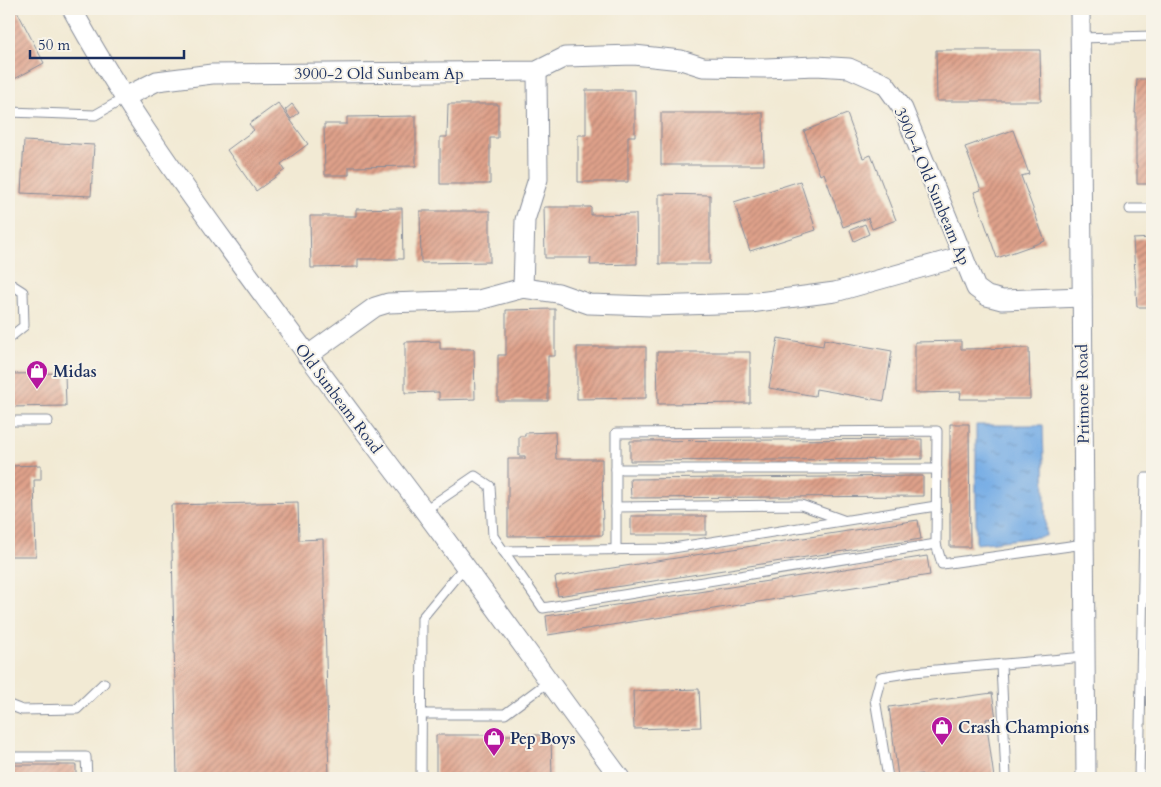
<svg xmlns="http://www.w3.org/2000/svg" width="1161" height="787" viewBox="0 0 1161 787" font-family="Cardo,serif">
  <defs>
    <pattern id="water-ripples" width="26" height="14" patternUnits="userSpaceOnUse" patternTransform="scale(1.25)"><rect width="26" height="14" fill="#77ade5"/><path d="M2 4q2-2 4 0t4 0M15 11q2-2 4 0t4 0" fill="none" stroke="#618dbd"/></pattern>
    <pattern id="building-hatch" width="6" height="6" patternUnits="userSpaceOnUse" patternTransform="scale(1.25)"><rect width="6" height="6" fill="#dfa18a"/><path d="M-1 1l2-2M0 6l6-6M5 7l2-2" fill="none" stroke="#b48474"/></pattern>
  </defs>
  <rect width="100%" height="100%" fill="#f7f3e8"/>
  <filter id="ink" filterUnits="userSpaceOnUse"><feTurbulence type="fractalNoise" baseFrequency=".02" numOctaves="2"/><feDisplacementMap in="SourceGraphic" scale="10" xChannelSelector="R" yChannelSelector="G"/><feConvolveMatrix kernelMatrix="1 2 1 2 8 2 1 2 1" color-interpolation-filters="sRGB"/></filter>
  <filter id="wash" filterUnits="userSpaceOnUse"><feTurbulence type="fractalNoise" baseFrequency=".0096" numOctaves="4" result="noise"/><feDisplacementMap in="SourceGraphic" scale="20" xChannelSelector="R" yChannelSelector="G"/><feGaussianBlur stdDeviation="1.12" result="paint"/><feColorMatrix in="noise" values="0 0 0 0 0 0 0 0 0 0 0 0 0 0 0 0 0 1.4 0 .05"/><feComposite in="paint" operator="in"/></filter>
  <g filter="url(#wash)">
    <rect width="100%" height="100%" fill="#f2ead4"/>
    <polygon fill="url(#water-ripples)" stroke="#496ea2" points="976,425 1043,425 1046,536 976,544"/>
    <g id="blocks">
      <g fill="url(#building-hatch)">
        <polygon points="9,9 16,9 44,63 9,82"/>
        <polygon points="936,50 1040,50 1041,101 937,101"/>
        <polygon points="1137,79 1152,79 1152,184 1137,184 1137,165 1136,165 1136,113 1135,113"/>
        <polygon points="586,90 635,90 635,136 628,136 628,182 578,182 578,135 586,135"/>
        <polygon points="278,103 308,144 281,164 285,170 256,191 227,150 254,130 249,124"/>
        <polygon points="292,104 299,113 291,119 285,110"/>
        <polygon points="448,104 498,104 498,138 490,138 490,184 440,184 440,137 447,137"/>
        <polygon points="661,113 763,113 764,165 661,165"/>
        <polygon points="847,114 863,158 871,155 896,220 872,229 868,218 843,227 824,173 820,175 804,131"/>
        <polygon points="416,116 416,166 349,167 349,175 325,175 324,124 347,124 347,117"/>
        <polygon points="1013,130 1029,174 1021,176 1045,241 997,258 974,192 981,190 965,147"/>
        <polygon points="24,141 94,145 91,196 21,193"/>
        <polygon points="800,181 816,230 750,251 734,202"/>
        <polygon points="659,194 710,195 710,264 659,264"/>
        <polygon points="544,207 591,207 591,215 636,214 637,264 590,265 591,258 545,258"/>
        <polygon points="402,208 403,259 358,259 358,267 311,268 310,216 356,216 356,209"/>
        <polygon points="420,211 490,211 490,262 421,263"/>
        <polygon points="865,224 869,234 854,241 850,230"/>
        <polygon points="1152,238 1152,307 1137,307 1133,239"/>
        <polygon points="555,309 555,356 548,356 548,401 498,401 498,355 506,355 506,310"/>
        <polygon points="778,338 823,346 824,339 892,351 884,401 816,389 815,396 769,388"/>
        <polygon points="440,341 440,349 474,349 475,399 439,400 439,392 405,393 405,342"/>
        <polygon points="961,341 961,349 1029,348 1030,399 960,399 961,392 915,393 915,342"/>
        <polygon points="577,347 646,347 646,398 577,399"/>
        <polygon points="657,352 750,352 750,403 658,404"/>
        <polygon points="65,373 66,406 9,407 9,374"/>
        <polygon points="950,424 969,424 970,547 950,547"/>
        <polygon points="555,432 556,459 602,459 603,535 508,536 508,459 525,459 525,456 519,456 519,436 525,436 525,433"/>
        <polygon points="922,439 922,459 630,461 630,441"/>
        <polygon points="41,465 41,480 34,480 36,556 9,556 9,466"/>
        <polygon points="923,476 923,496 631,498 630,479"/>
        <polygon points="298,502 299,540 323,539 329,777 177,778 171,505"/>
        <rect x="631" y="516" width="75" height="19"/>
        <polygon points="918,520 921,539 558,596 555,577"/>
        <polygon points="927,556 930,575 548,635 546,616"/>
        <polygon points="699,689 701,727 634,729 633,691"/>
        <polygon points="992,693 996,718 986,719 994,778 922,778 922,774 898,777 889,707"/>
        <polygon points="436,735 551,735 552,778 436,778"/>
        <rect x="9" y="765" width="67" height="13"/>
      </g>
    </g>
  </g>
  <g filter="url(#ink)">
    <use href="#blocks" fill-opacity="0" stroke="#868c99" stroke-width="1"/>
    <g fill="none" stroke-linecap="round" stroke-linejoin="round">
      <g stroke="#868c99" stroke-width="11">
        <g id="lane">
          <polyline points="1080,38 1152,36"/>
          <polyline points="9,112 95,115 125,98"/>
          <polyline points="1130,209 1152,209"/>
          <polyline points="9,283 23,292 24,326 9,338"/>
          <polyline points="9,421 48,421"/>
          <polyline points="616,469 937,469"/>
          <polyline points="616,507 801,505 843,520"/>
          <polyline points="425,510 475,476 490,486 493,536 543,608 936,544 942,564 1084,544"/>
          <polyline points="616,550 616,433 937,431 936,544"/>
          <polyline points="503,551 667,549 936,506"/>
          <polyline points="1001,664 1006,778"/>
          <polyline points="9,705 22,710 77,709 104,683"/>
          <polyline points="422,714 505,714 548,682"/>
          <polyline points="9,757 86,757 87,778"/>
          <polyline points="421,778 422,618 465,566"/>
          <polyline points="888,778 875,699 881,677 913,672 1085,657"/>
          <polyline points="1139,778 1145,478 1152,478"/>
        </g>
      </g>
      <g stroke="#868c99" stroke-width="21">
        <g id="street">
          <path d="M72,9C117,92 172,170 228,247C282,321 337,395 392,468C470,570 543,675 620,778"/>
          <polyline points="1080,9 1086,778"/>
          <polyline points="125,97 157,81 212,74 537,71 565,57 634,55 681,60 703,67 765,68 816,66 849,68 885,84 903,109 976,288 987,296 1002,300 1082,297"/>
          <polyline points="523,288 525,220 538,179 537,71"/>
          <polyline points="307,356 375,307 388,303 479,300 523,288 558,293 589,304 651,306 750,303 835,292 963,256"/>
        </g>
      </g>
      <use href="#lane" stroke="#fff" stroke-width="9"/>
      <use href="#street" stroke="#fff" stroke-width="19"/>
    </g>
  </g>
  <defs>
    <g id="shop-pin" transform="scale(1.125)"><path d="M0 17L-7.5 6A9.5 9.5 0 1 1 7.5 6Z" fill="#b5179e" stroke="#f7f3e8"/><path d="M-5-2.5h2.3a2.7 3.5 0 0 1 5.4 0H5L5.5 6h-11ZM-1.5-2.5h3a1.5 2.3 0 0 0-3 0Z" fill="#fff"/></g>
  </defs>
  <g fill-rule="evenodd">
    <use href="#shop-pin" x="37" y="371"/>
    <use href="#shop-pin" x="942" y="727"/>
    <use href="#shop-pin" x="494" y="738"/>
  </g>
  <g text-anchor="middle" stroke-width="4" stroke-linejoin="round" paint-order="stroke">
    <g font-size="16" fill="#1b2f5e" stroke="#f7f3e8">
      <text x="379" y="79">3900-2 Old Sunbeam Ap</text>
      <text transform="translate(933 186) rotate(67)" y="6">3900-4 Old Sunbeam Ap</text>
      <text transform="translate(1082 394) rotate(-91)" y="6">Pritmore Road</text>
      <text transform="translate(339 398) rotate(53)" y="6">Old Sunbeam Road</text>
    </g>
    <g font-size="16" font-weight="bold" fill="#1b2f5e" stroke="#f7f3e8" text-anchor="start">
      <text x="53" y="377">Midas</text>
      <text x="958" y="733">Crash Champions</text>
      <text x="510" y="744">Pep Boys</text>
    </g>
  </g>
  <rect width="1161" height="787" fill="none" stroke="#f7f3e8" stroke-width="30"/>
  <path d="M30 50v8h154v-8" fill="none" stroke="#1b2f5e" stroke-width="2.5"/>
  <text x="38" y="50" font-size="15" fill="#1b2f5e" stroke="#f7f3e8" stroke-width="4" paint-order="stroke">50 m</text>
</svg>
